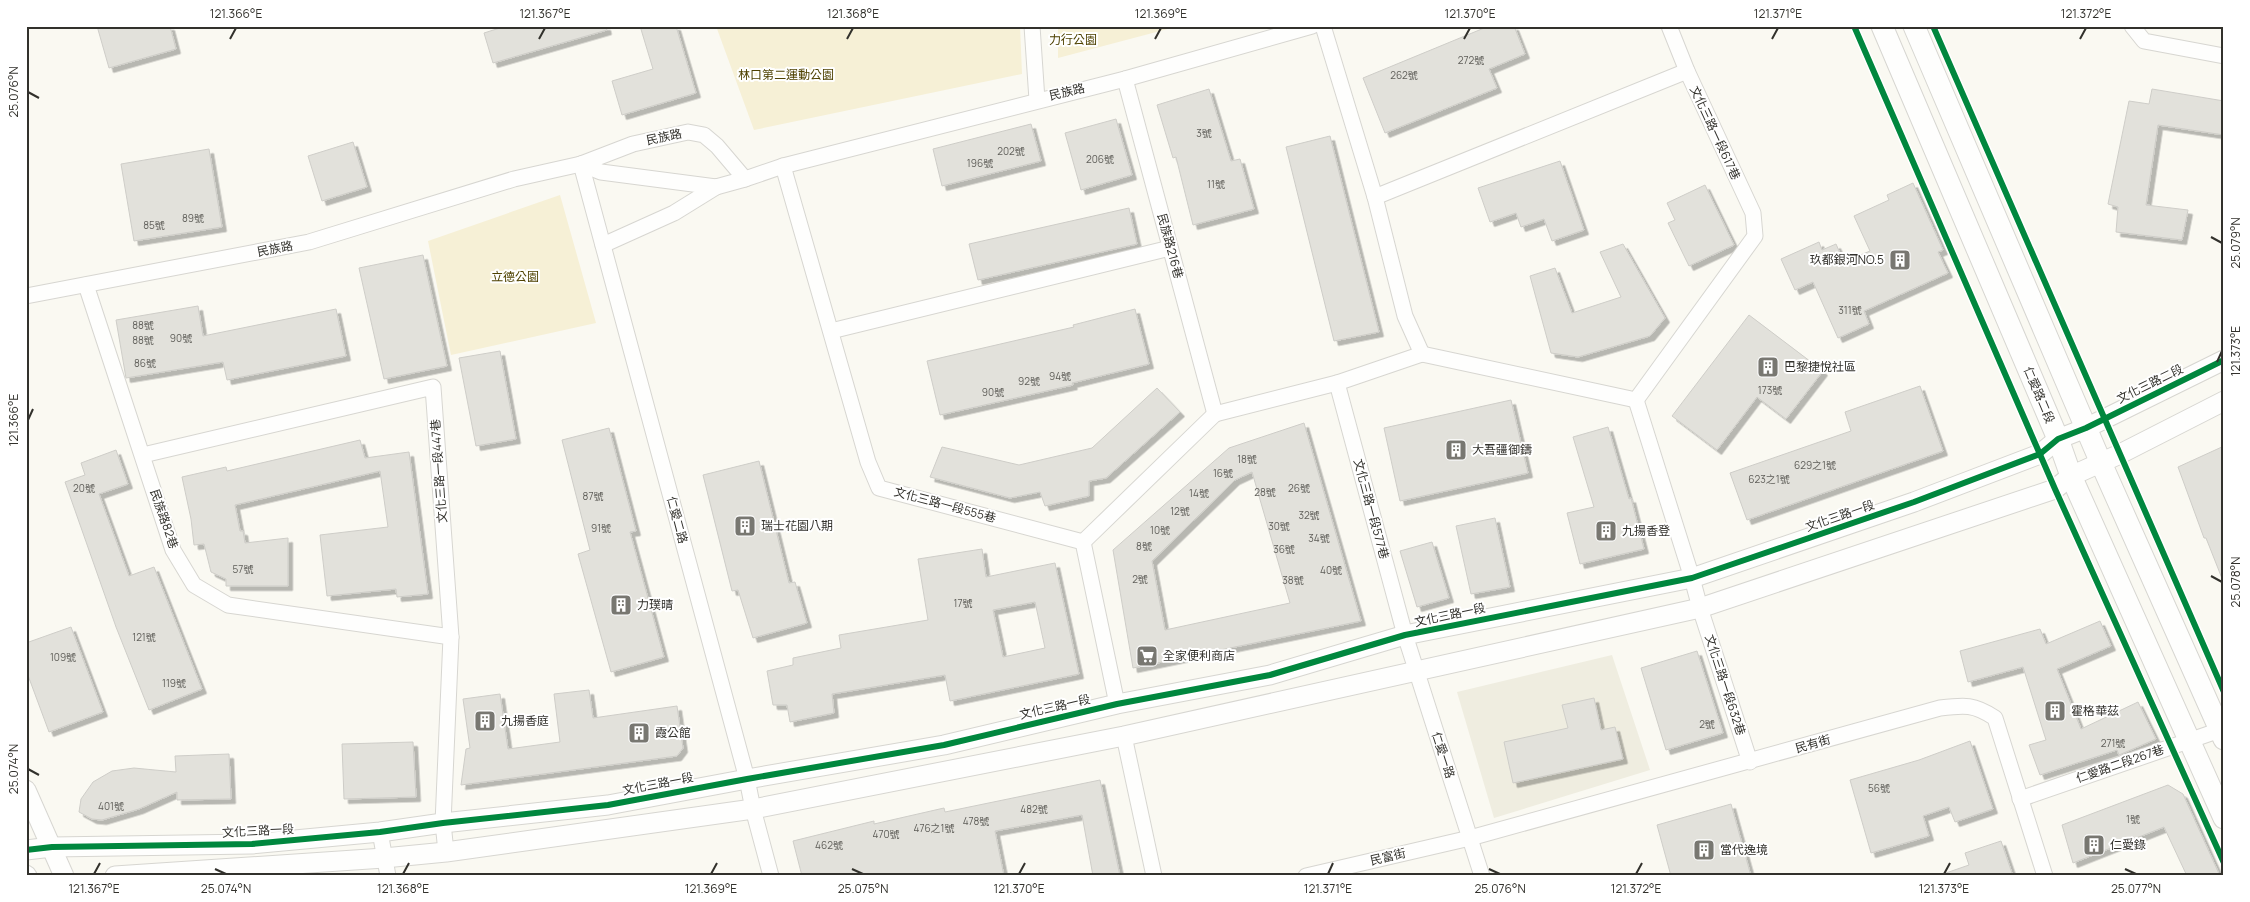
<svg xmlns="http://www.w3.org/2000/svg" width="2250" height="902" viewBox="0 0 2250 902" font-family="Manrope,'Noto Sans TC',sans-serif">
  <defs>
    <filter id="shadow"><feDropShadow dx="4.5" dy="4.5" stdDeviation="0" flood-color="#0004"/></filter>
  </defs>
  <rect width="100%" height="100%" fill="#faf9f2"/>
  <polygon fill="#efede0" points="1612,655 1650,770 1494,818 1457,692"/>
  <g fill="#f6f0d6">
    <polygon points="716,26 1020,26 1022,74 754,130"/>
    <polygon points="1058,26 1179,26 1058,58"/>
    <polygon points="560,195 596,323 451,355 428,241"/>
  </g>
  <g fill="#e2e1db" stroke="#cecdc8" fill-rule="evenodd" filter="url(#shadow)">
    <polygon points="97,26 170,26 176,49 109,68"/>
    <polygon points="506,26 606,26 607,30 493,63 484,33"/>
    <polygon points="640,26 676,26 696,93 622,115 612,81 653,69"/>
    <polygon points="1489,26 1514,26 1525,54 1489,69 1497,88 1385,133 1363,78"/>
    <polygon points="1209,89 1231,161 1240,159 1254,209 1193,225 1176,157 1173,158 1157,105"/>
    <polygon points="2152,89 2224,101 2224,135 2158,125 2146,205 2188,210 2182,240 2116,232 2118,207 2108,204 2129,101 2149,104"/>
    <polygon points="1116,119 1132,175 1081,190 1065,133"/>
    <polygon points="1031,124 1041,161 942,186 933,149"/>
    <polygon points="1330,136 1379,332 1334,341 1286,147"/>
    <polygon points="353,142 367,187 322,201 308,156"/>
    <polygon points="209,149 222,227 134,241 121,164"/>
    <polygon points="1560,161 1584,230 1552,241 1544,219 1521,227 1516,213 1490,222 1478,188"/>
    <polygon points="1913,183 1943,250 1938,252 1948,273 1864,311 1869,324 1838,338 1813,282 1795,290 1781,259 1819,242 1822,250 1836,244 1844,262 1870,251 1854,216 1889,200 1887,195"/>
    <polygon points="1705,185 1734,245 1689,266 1668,223 1675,220 1667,203"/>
    <polygon points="1129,208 1137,244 978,280 969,244"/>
    <polygon points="1623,244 1665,318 1650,336 1578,357 1551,353 1530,276 1555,268 1572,313 1621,297 1600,252"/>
    <polygon points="423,255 447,366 384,379 359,268"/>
    <polygon points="198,306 203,336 336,309 346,356 227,380 223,362 126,378 116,320"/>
    <polygon points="1135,309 1149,364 1072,383 1073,385 940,415 927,361 1074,327 1073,325"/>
    <polygon points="1749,315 1823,371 1786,419 1757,397 1717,450 1672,416"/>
    <polygon points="500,351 516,439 476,446 459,358"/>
    <polygon points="1920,386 1943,451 1747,520 1730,473 1851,431 1845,412"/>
    <polygon points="1157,388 1180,412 1106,478 1089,481 1089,496 1045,506 1040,492 1010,498 930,477 942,447 1019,465 1092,448"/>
    <polygon points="1511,400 1528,473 1400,501 1384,428"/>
    <path d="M1304,423L1361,621L1133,668L1113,550L1229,448ZM1252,472L1290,603L1165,630L1152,561L1235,480Z"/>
    <polygon points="1608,427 1629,499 1631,498 1644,549 1580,564 1567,513 1594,507 1573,437"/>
    <polygon points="609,428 636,531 630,532 664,657 611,672 578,554 590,550 562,440"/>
    <polygon points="360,440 365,458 409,452 428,594 397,597 396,589 327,596 320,535 388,527 380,471 235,505 240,531 243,531 245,543 288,538 288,586 226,586 226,579 211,572 204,544 194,545 191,519 182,477 226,467 227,471"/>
    <polygon points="2224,446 2224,581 2223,581 2206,538 2204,538 2178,467"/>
    <polygon points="116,450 128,484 99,494 129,576 154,567 202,689 149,710 116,627 65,482 85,475 81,463"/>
    <polygon points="759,461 789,583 795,582 807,623 753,638 738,590 732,591 703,475"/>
    <polygon points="1495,518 1510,587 1471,594 1456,526"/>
    <polygon points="1432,542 1449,598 1417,607 1400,551"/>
    <path d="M982,549L986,577L1055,563L1079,674L950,701L945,675L832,694L834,713L790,722L787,705H773L767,671L793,665V658L841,648L839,635L928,620L918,559ZM1035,602L1045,648L1003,657L993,610Z"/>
    <polygon points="2100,621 2111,646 2057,669 2081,729 2138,702 2156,739 2119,755 2117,750 2040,775 2029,745 2046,740 2023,667 1968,682 1960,651 2040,629 2046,644"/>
    <polygon points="71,627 103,712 49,732 26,670 26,643"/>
    <polygon points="1697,651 1723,733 1666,750 1641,668"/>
    <polygon points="589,690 593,718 677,706 683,748 677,756 461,785 466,749 470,748 463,699 500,694 508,749 560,742 554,694"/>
    <polygon points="1594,698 1601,730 1615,727 1623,759 1513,783 1504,742 1568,728 1562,705"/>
    <polygon points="1970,741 1993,809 1955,822 1949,807 1923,816 1929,836 1871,853 1850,780 1919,760"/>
    <polygon points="413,742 416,797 344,799 342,744"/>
    <polygon points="229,754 231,799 177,800 177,792 139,809 102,820 92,819 79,812 81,799 93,782 112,771 134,768 176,772 175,756"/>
    <polygon points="1100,780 1120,876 1093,876 1082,815 995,831 1004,876 802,876 793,841 874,821 874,824 944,808 945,812"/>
    <polygon points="2168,785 2183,794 2220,876 2187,876 2164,827 2073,863 2062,825"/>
    <polygon points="1731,804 1751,876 1671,876 1657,825"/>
    <polygon points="2001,841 2013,876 1943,876 1943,874 1969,865 1965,853"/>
  </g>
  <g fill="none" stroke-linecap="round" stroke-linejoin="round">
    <g stroke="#d7d6d1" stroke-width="17">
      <g id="minor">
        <polyline points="1032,26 1037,100"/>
        <polyline points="1323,26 1375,197 1405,316 1422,354"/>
        <polyline points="2132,26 2144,41 2224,56"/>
        <polyline points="1125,79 1215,414"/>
        <polyline points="581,164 747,779 753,809 771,876"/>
        <polyline points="581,164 601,172 716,187 745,179"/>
        <polyline points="783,166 868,462 879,488 1083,542 1117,704"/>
        <polyline points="1375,197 1687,71"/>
        <polyline points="603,245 674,213 716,187"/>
        <polyline points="86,285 173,550 194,585 228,605 451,637"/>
        <polyline points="26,296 309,242 514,179 581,164 633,144 688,132 704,135 717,146 745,179 783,166 1125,79 1312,26"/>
        <polyline points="831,331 1170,248"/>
        <polyline points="1422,354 1636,400 1755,236 1753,213 1687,71 1669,26"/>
        <polyline points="1337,383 1405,635 1482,876"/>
        <polyline points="1636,400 1692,578 1700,608 1750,762"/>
        <polyline points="1215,414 1337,383 1422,354"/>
        <polyline points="143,455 433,387 451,637 443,823 446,852"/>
        <polyline points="1083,542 1215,414"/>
        <polyline points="1124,736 1154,876"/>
        <polyline points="2020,799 2220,730"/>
        <polyline points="380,832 388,876"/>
        <path d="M1306,876L1470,838L1940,708C1965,705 1974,704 1995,718L2045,876"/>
      </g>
    </g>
    <g stroke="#d7d6d1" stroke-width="21">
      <g id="tertiary">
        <polyline points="26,790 64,876"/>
        <polyline points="26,850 52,847 252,844 380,832 443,823 608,805 747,779 944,745 1117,704 1270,675 1405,635 1692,578 1914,502 2040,454 2058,439 2086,428 2224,360"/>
        <polyline points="26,875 27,876"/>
        <polyline points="115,876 384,858 446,852 753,809 1124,736 1700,608 2055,489 2071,476 2120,454 2224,401"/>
      </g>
    </g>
    <g stroke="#d7d6d1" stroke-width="23">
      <g id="secondary">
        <polyline points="1882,26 2058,439 2071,476 2224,818"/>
        <polyline points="1914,26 2101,463 2224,739"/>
      </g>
    </g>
    <use href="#minor" stroke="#fefefd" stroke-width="15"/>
    <use href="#tertiary" stroke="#fefefd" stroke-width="19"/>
    <use href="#secondary" stroke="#fefefd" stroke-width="21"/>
    <g stroke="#fff" stroke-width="9">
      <g id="cycleway">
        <polyline points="1854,26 2055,489 2224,863"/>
        <polyline points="1933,26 2224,692"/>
        <polyline points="26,850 52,847 252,844 380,832 443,823 608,805 747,779 944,745 1117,704 1270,675 1405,635 1692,578 1914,502 2040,454 2058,439 2086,428 2224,360"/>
      </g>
    </g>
    <use href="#cycleway" stroke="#00873e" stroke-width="6"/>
  </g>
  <path fill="none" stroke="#32312c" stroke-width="2" d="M230,39L236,28M539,39L545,28M847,39L853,28M1155,39L1161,28M1464,39L1470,28M1772,39L1778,28M2080,39L2086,28M28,92L39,98M2211,237L2222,243M2217,362L2222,351M28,420L33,409M2211,576L2222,582M28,769L39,775M215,869L226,874M852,869L863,874M1489,869L1500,874M2125,869L2136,874M94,874L100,863M403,874L409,863M711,874L717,863M1019,874L1025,863M1328,874L1333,863M1636,874L1642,863M1944,874L1950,863"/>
  <defs>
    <g id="building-square" transform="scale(1.125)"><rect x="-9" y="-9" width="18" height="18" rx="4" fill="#787771" stroke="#fff"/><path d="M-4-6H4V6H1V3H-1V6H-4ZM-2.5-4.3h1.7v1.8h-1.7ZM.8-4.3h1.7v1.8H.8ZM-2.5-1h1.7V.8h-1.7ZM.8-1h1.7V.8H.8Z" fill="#fff"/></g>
    <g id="supermarket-square" transform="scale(1.125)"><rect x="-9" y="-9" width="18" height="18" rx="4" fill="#787771" stroke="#fff"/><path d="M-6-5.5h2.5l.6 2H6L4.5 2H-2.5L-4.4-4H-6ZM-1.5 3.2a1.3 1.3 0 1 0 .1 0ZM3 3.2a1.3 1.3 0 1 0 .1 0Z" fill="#fff"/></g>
  </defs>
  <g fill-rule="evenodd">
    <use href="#building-square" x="1900" y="260"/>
    <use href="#building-square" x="1768" y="367"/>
    <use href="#building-square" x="1456" y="450"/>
    <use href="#building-square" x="745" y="526"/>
    <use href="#building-square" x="1606" y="531"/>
    <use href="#building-square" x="621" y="605"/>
    <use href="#supermarket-square" x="1147" y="656"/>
    <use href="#building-square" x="2055" y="711"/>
    <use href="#building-square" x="485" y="721"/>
    <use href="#building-square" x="639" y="733"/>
    <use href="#building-square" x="2094" y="845"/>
    <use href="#building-square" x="1704" y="850"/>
  </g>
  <g text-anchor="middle" stroke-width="4" stroke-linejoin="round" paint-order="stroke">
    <g font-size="10" fill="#5f5e59">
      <text x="1471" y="64">272號</text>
      <text x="1404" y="79">262號</text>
      <text x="1204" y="137">3號</text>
      <text x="1011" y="155">202號</text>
      <text x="1100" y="163">206號</text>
      <text x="980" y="167">196號</text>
      <text x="1216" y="188">11號</text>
      <text x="193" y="222">89號</text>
      <text x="154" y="229">85號</text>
      <text x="1850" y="314">311號</text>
      <text x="143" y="329">88號</text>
      <text x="181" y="342">90號</text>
      <text x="143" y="344">88號</text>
      <text x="145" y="367">86號</text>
      <text x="1060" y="380">94號</text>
      <text x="1029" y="385">92號</text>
      <text x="1770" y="394">173號</text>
      <text x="993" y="396">90號</text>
      <text x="1247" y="463">18號</text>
      <text x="1815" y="469">629之1號</text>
      <text x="1223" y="477">16號</text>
      <text x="1769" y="483">623之1號</text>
      <text x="84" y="492">20號</text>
      <text x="1299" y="492">26號</text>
      <text x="1265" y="496">28號</text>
      <text x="1199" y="497">14號</text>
      <text x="593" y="500">87號</text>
      <text x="1180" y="515">12號</text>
      <text x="1309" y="519">32號</text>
      <text x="1279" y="530">30號</text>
      <text x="601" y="532">91號</text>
      <text x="1160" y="534">10號</text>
      <text x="1319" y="542">34號</text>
      <text x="1144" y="550">8號</text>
      <text x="1284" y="553">36號</text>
      <text x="243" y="573">57號</text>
      <text x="1331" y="574">40號</text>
      <text x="1140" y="583">2號</text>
      <text x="1293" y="584">38號</text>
      <text x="963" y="607">17號</text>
      <text x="144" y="641">121號</text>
      <text x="63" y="661">109號</text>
      <text x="174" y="687">119號</text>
      <text x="1707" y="728">2號</text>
      <text x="2113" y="747">271號</text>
      <text x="1879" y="792">56號</text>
      <text x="111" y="810">401號</text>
      <text x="1034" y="813">482號</text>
      <text x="2133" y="823">1號</text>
      <text x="976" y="825">478號</text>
      <text x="934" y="832">476之1號</text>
      <text x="886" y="838">470號</text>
      <text x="829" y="849">462號</text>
    </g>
    <g font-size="12" fill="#4e4100" stroke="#fff">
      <text x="1073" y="44">力行公園</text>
      <text x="786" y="79">林口第二運動公園</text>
      <text x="515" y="281">立德公園</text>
    </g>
    <g font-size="12" fill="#32312c" stroke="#fff">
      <text transform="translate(1067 92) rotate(-13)" y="4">民族路</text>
      <text transform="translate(1715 133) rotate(65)" y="4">文化三路一段617巷</text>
      <text transform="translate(664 137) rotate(-12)" y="4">民族路</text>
      <text transform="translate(1170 246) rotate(75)" y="4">民族路216巷</text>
      <text transform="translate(275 249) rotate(-11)" y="4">民族路</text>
      <text transform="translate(2150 384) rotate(-26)" y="4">文化三路二段</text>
      <text transform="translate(2039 395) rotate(67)" y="4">仁愛路二段</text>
      <text transform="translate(439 471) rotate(-94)" y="4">文化三路一段447巷</text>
      <text transform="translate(945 505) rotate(15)" y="4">文化三路一段555巷</text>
      <text transform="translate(1371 509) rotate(75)" y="4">文化三路一段577巷</text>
      <text transform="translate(1840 516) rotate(-19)" y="4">文化三路一段</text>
      <text transform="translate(164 519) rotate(71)" y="4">民族路82巷</text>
      <text transform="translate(677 520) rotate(75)" y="4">仁愛二路</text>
      <text transform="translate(1450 615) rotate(-12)" y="4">文化三路一段</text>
      <text transform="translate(1725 685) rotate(72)" y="4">文化三路一段632巷</text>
      <text transform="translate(1055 707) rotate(-13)" y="4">文化三路一段</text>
      <text transform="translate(1813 744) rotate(-16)" y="4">民有街</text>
      <text transform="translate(1443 755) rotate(72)" y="4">仁愛一路</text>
      <text transform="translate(2120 764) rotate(-19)" y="4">仁愛路二段267巷</text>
      <text transform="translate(658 784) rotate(-11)" y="4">文化三路一段</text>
      <text transform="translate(258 831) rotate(-3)" y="4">文化三路一段</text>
      <text transform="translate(1388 857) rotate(-13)" y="4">民富街</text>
    </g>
    <g font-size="12" fill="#32312c" stroke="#fff" text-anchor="start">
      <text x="1884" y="264" text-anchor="end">玖都銀河NO.5</text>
      <text x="1784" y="371">巴黎捷悅社區</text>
      <text x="1472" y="454">大吾疆御鑄</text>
      <text x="761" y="530">瑞士花園八期</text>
      <text x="1622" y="535">九揚香登</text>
      <text x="637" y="609">力璞晴</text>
      <text x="1163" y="660">全家便利商店</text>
      <text x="2071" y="715">霍格華茲</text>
      <text x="501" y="725">九揚香庭</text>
      <text x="655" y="737">霞公館</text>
      <text x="2110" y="849">仁愛錄</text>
      <text x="1720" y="854">當代逸境</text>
    </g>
  </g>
  <rect width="2250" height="902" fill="none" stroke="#ffffff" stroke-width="55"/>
  <rect x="28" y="28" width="2194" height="846" fill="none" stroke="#32312c" stroke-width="2"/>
  <g font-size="12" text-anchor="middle" fill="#32312c">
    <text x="236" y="18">121.366°E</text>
    <text x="545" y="18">121.367°E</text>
    <text x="853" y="18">121.368°E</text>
    <text x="1161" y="18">121.369°E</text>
    <text x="1470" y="18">121.370°E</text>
    <text x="1778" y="18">121.371°E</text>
    <text x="2086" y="18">121.372°E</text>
    <text transform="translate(14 92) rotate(-90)" y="4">25.076°N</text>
    <text transform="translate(2236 243) rotate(-90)" y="4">25.079°N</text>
    <text transform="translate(2236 351) rotate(-90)" y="4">121.373°E</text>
    <text transform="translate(14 420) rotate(-90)" y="4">121.366°E</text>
    <text transform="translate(2236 582) rotate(-90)" y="4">25.078°N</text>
    <text transform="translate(14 769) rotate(-90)" y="4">25.074°N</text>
    <text x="94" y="893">121.367°E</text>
    <text x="226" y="893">25.074°N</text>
    <text x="403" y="893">121.368°E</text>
    <text x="711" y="893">121.369°E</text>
    <text x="863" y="893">25.075°N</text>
    <text x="1019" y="893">121.370°E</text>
    <text x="1328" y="893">121.371°E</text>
    <text x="1500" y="893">25.076°N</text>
    <text x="1636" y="893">121.372°E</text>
    <text x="1944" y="893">121.373°E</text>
    <text x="2136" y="893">25.077°N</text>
  </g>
</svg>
